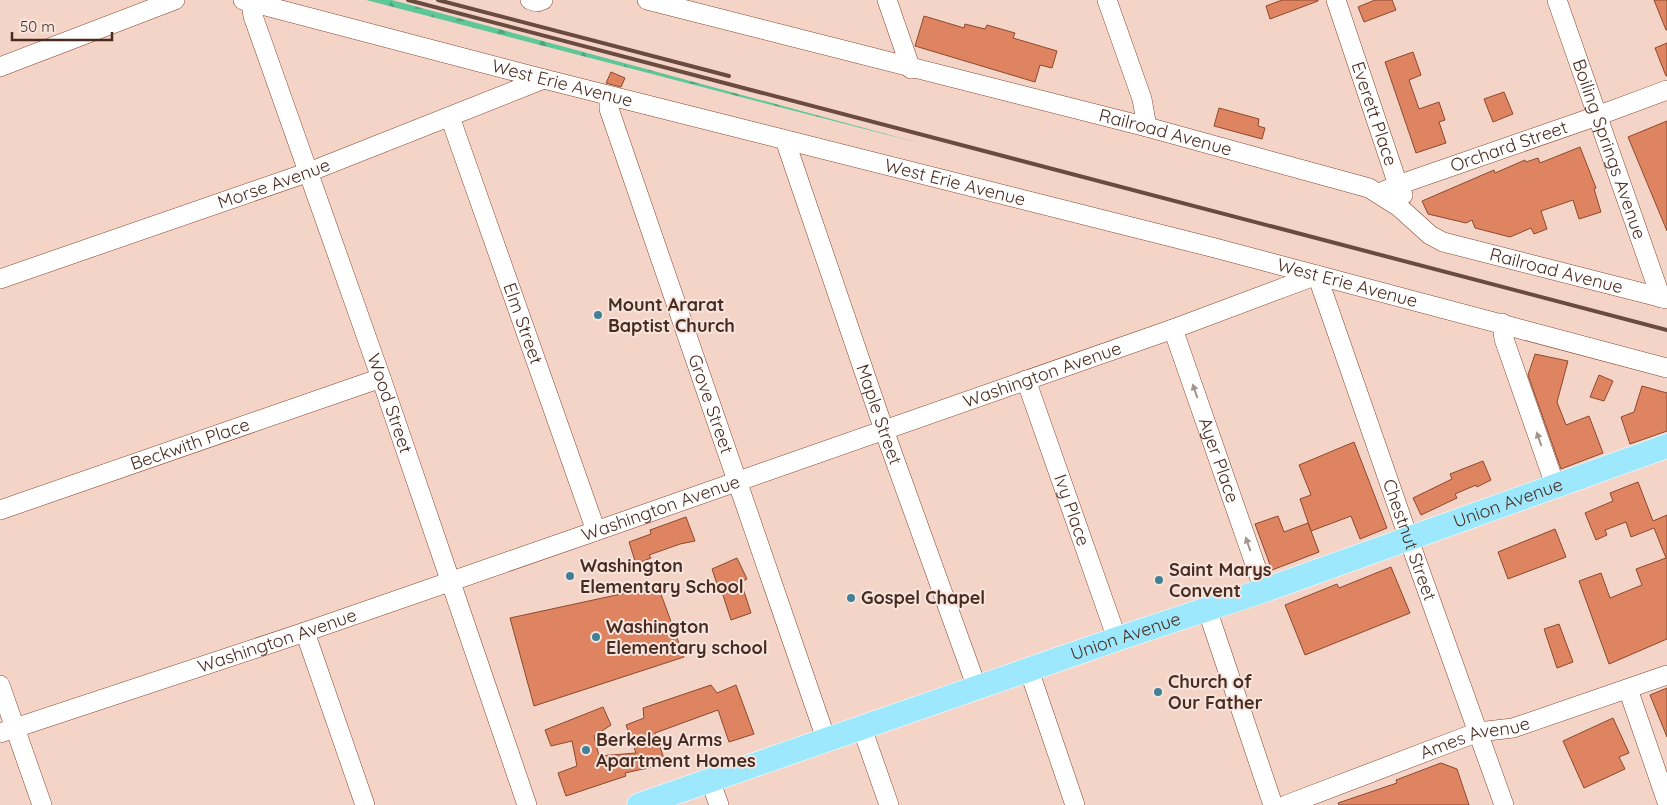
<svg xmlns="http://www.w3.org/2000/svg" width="1667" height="805" viewBox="0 0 1667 805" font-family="Quicksand,sans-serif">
  <defs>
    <pattern id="forest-firs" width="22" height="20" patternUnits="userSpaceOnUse" patternTransform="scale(1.25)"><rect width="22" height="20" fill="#5dc797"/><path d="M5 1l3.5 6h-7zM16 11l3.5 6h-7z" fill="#4fa27b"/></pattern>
  </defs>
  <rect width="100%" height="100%" fill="#f5d4c8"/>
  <polygon fill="url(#forest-firs)" points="366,0 392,0 923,144"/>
  <g fill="#df8461" stroke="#8d482d">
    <polygon points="1282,0 1318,0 1318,1 1270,19 1266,6"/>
    <polygon points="1375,0 1392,0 1396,10 1364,22 1358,7"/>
    <polygon points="1654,0 1667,0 1667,30 1666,30"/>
    <polygon points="924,16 964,28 965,24 985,29 987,25 1015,33 1013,38 1057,51 1052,68 1040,65 1035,82 915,46"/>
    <polygon points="1667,43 1667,76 1666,76 1655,48"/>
    <polygon points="1413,52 1421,75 1409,80 1419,109 1439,102 1445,120 1439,122 1446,143 1416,153 1385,62"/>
    <polygon points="611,72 625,78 621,87 606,83"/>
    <polygon points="1504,92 1513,114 1493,122 1484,99"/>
    <polygon points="1219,108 1259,119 1258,126 1265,128 1262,139 1214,126"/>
    <polygon points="1667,121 1667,231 1628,137"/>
    <polygon points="1580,147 1596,188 1594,189 1601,212 1579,219 1573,200 1541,211 1547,229 1534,234 1531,228 1510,237 1475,228 1472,220 1466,223 1428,214 1422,201 1494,170 1495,173 1525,160 1526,162 1538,158 1540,163"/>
    <polygon points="1535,354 1568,361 1557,402 1566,425 1589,416 1603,453 1561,469 1528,375"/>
    <polygon points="1599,375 1613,381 1604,401 1590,397"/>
    <polygon points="1642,386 1667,393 1667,431 1630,444 1621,417 1634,412"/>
    <polygon points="1354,442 1387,528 1360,539 1351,516 1311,531 1300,499 1311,495 1299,465"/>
    <polygon points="1483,461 1491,480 1477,487 1476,485 1455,494 1457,498 1421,515 1413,498 1452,479 1450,474"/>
    <polygon points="1638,482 1653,521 1667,515 1667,639 1609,664 1579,581 1601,573 1610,598 1642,585 1636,569 1666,558 1654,528 1631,537 1626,522 1605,530 1607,535 1596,540 1585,513 1613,501 1610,493"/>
    <polygon points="1278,516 1284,532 1308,523 1319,552 1272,570 1255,524"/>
    <polygon points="686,517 695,541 680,544 649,555 651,558 636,564 629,542 651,534 650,530"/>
    <polygon points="1555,529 1566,557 1508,579 1498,552"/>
    <polygon points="737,558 747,579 741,582 751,613 731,620 721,589 719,590 712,569"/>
    <polygon points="1391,567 1410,613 1305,655 1285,605 1337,584 1339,588"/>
    <polygon points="658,586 684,657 534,706 510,618"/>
    <polygon points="1559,624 1573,662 1557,668 1544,629"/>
    <polygon points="711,685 717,693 736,685 754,734 729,742 718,710 655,733 666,764 625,773 626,776 566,796 558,773 577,766 572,741 551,746 545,730 603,707 611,725 594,736 599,756 636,753 626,725 644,718 643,708"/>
    <polygon points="1667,688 1667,737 1650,695"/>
    <polygon points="1613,718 1629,753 1619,757 1625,769 1584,788 1563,741"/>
    <polygon points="1441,763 1457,769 1469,805 1339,805 1338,803 1397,783 1396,780"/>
  </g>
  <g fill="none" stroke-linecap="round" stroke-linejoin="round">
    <g stroke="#884429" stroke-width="20">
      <g id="minor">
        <path id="s1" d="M243,0L544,79L1215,248L1667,368"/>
        <polyline points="530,0 537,2 543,0"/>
        <path id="s2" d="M647,0L1147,127L1369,188L1399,207L1430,235L1443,242L1667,299"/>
        <polyline points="887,0 911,69"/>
        <polyline points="1107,0 1142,99 1147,127"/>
        <path id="s3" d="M1336,0L1398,185L1403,195"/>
        <path id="s4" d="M1557,0L1661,298"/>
        <path id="s5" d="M251,2L253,16L381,378L527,805"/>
        <polyline points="0,67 175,0"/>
        <path id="s6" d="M609,96V109L826,739"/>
        <path id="s7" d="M450,117L596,531"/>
        <path id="s8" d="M785,140L884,430L977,688"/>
        <path id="s9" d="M1379,193L1398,185L1597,116L1667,90"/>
        <path id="s10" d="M0,279L309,172L544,79"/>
        <polyline points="1502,323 1504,339 1555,485"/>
        <path id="s11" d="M1173,329L1264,590"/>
        <path id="s12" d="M1026,380L1117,639"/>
        <path id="s13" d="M0,510L381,378"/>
        <polyline points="1207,609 1273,805"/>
        <polyline points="305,632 365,805"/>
        <polyline points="1029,670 1075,805"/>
        <polyline points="0,685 42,805"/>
        <polyline points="1628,689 1667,802"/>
        <polyline points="862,728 889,805"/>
        <path id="s14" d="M0,733L305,632L596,531L1173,329L1317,275L1413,551L1504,805"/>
        <polyline points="710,780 719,805"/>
        <path id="s15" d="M1286,805L1478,732L1513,728L1667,675"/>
      </g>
    </g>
    <g stroke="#fff" stroke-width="25">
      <g id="major">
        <path id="s16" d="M639,805L1117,639L1268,589L1667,446"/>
      </g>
    </g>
    <use href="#minor" stroke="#fff" stroke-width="19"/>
    <use href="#major" stroke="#9ee8fe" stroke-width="24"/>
    <g stroke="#6b4b3f" stroke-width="4">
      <polyline points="408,0 1667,330"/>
      <polyline points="438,0 729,76"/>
    </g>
  </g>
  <defs><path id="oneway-solid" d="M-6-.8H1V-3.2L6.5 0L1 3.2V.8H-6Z" transform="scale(1.25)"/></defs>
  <g fill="#a4958f">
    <use href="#oneway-solid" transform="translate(1195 391) rotate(-109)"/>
    <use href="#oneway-solid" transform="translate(1539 439) rotate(-109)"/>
    <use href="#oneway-solid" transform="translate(1248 544) rotate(-109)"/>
  </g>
  <g fill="#418095" stroke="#f6e5df" stroke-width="2">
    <circle cx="598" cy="315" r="5"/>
    <circle cx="570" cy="576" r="5"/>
    <circle cx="1159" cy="580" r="5"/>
    <circle cx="851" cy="598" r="5"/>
    <circle cx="596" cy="637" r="5"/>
    <circle cx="1158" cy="692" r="5"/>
    <circle cx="586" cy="750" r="5"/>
  </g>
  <g text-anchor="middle" stroke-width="4" stroke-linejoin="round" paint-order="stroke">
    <g font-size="18" fill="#4a2b1f" stroke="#f6e5df">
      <text dy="6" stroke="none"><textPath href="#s1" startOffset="330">West Erie Avenue</textPath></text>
      <text dy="6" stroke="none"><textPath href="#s3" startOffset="120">Everett Place</textPath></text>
      <text dy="6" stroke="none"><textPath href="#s2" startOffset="535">Railroad Avenue</textPath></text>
      <text dy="6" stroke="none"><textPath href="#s9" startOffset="138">Orchard Street</textPath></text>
      <text dy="6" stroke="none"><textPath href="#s4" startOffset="158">Boiling Springs Avenue</textPath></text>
      <text dy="6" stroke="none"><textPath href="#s1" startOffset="735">West Erie Avenue</textPath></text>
      <text dy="6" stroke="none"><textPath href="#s10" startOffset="290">Morse Avenue</textPath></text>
      <text dy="6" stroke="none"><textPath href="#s2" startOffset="955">Railroad Avenue</textPath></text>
      <text dy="6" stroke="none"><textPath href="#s1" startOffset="1140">West Erie Avenue</textPath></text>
      <text dy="6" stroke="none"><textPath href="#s7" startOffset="219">Elm Street</textPath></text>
      <text dy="6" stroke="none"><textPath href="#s14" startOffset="1102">Washington Avenue</textPath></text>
      <text dy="6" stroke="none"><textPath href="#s5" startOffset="425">Wood Street</textPath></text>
      <text dy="6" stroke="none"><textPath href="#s6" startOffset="325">Grove Street</textPath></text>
      <text dy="6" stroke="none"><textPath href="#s8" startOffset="290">Maple Street</textPath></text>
      <text dy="6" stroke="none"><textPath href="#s13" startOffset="201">Beckwith Place</textPath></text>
      <text dy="6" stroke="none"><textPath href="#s11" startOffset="139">Ayer Place</textPath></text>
      <text dy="6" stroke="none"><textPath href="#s16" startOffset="920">Union Avenue</textPath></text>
      <text dy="6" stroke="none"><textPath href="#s14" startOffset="698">Washington Avenue</textPath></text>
      <text dy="6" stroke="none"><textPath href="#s12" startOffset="138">Ivy Place</textPath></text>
      <text dy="6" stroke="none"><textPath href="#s14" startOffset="1675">Chestnut Street</textPath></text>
      <text dy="6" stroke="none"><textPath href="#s16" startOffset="515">Union Avenue</textPath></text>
      <text dy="6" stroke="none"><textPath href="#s14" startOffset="292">Washington Avenue</textPath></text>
      <text dy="6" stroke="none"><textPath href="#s15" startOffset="201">Ames Avenue</textPath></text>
    </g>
    <g font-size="18" font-weight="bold" fill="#4a2b1f" stroke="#f6e5df" text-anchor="start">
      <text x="608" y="311">Mount Ararat<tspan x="608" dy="21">Baptist Church</tspan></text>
      <text x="580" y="572">Washington<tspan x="580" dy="21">Elementary School</tspan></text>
      <text x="1169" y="576">Saint Marys<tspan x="1169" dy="21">Convent</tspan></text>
      <text x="861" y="604">Gospel Chapel</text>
      <text x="606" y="633">Washington<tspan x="606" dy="21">Elementary school</tspan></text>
      <text x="1168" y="688">Church of<tspan x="1168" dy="21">Our Father</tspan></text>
      <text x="596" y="746">Berkeley Arms<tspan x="596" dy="21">Apartment Homes</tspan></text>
    </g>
  </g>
  <path d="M12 32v8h100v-8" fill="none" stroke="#4a2b1f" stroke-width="2.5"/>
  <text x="20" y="32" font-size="15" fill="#4a2b1f" stroke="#f6e5df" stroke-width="4" paint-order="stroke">50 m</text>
</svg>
